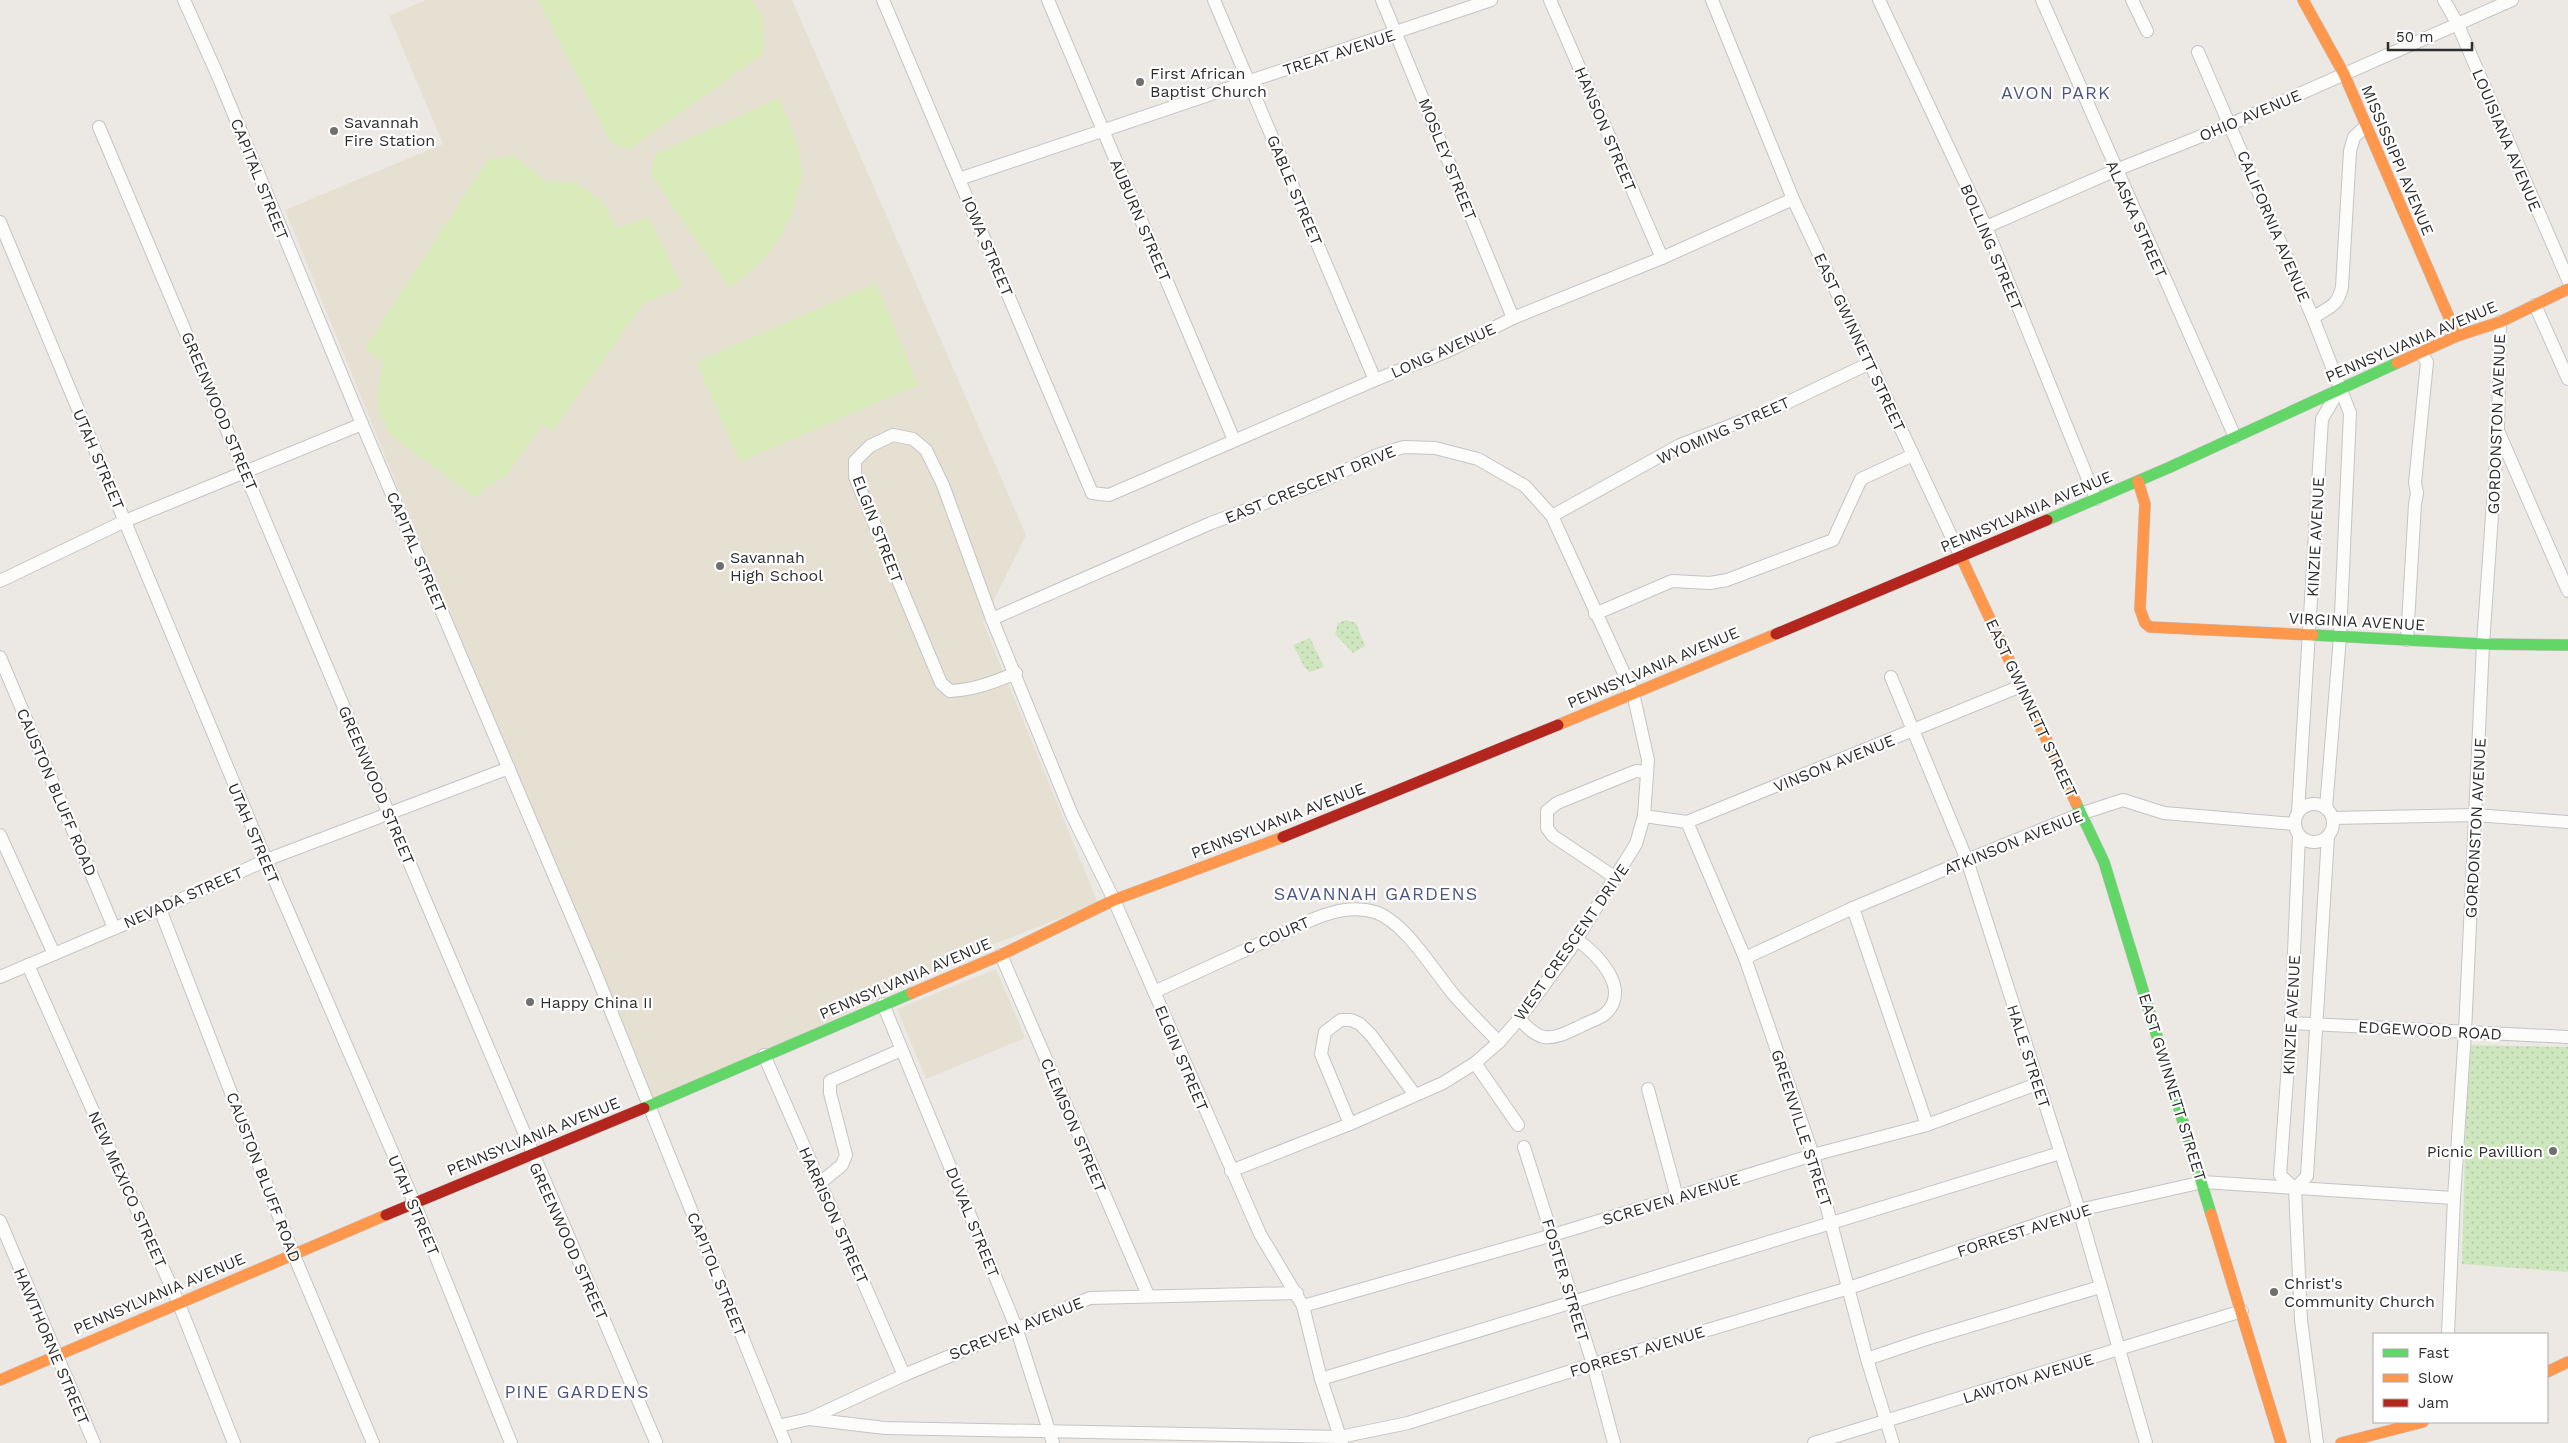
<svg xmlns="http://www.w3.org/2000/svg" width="2568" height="1443" viewBox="0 0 2568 1443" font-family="'Work Sans',sans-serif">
  <defs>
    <pattern id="park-dots" width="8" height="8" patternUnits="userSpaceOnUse" patternTransform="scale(1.25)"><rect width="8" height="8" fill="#cee6be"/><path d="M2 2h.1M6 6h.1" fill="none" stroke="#b1c6a4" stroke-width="1.8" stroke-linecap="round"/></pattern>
  </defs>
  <rect width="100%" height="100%" fill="#ece8e4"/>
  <g fill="#e6e0d3">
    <polygon points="426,0 792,0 1026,535 983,622 1098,903 997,943 649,1105 285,210 443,144 389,16"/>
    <polygon points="996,969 1025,1038 926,1079 897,1009"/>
  </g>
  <g fill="url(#park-dots)">
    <polygon points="1346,620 1356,623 1365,646 1353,653 1335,634 1338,623"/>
    <polygon points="1310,638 1324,667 1310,672 1305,668 1293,645"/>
    <polygon points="2468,1045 2568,1047 2568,1272 2462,1264"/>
  </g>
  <g fill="#d9eabb">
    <polygon points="538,0 752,0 762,17 764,53 630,149 611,143"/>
    <path d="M779,98C788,118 803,153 802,175C801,183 798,191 796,198C785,242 764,262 729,288L651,175L655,154Z"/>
    <path d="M514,156L546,181L575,182L603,202L617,228L649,217L682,287L644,303L553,431L543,424L507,474L475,497L395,439C372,412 376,397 383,363L365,348L488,159Z"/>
    <polygon points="876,283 918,385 740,462 696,362"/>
  </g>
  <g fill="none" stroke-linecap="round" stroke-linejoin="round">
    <g stroke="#c5c4c5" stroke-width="14">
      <g id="street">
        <polyline points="184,0 218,76 362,424 594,969 785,1443"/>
        <polyline points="883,0 1092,493 1109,495 1375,380 1448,351 1513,318 1662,258 1793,199"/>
        <polyline points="1048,0 1234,440"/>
        <polyline points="1214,0 1375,380"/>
        <polyline points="1382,0 1513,318"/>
        <polyline points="1550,0 1662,258"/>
        <polyline points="1712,0 1793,199 1961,557"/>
        <polyline points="1879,0 1986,227 2096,499"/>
        <polyline points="2042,0 2235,437"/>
        <polyline points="2132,0 2147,31"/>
        <polyline points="2444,0 2457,23 2568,280"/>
        <polyline points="2198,52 2313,318 2350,413 2340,637 2326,808"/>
        <path d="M99,127C286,565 467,1005 656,1442"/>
        <polyline points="959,179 1491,0"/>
        <polyline points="0,222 266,860 414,1202 511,1443"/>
        <polyline points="1986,227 2116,170 2229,125 2512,0"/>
        <polyline points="2535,305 2568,379"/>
        <path d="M2313,318C2329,306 2337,308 2342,287L2350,151L2354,137L2364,128L2365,125"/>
        <polyline points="2499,433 2568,591"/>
        <polyline points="1552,516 1680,445 1778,407 1870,363"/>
        <polyline points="0,581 125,521 362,424"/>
        <polyline points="1595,614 1672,581 1710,583 1727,580 1833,540 1861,479 1913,455"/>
        <polyline points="992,619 1211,523 1319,483 1377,455 1404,447 1435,448 1478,459 1525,486 1552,516 1633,693 1648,760 1644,816 1636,844 1569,951 1519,1019 1499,1042 1475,1063 1443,1083 1350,1124 1231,1171"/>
        <polyline points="2407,640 2415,504 2417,493 2415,483 2427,362 2420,352"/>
        <polyline points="0,657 114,928"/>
        <path d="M1016,673C994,682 974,690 950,691L941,683L855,477V461L870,446L893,435L913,439L926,450L943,485L992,619L1072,815L1114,900L1260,1234L1303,1306L1321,1379L1342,1443"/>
        <polyline points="1891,677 1967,860 2079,1210 2146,1443"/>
        <circle cx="2314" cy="823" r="19"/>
        <polyline points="2298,812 2322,419 2339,390"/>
        <polyline points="1644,816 1687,822 2021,686"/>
        <polyline points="2333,818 2475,815 2568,822"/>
        <polyline points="1687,822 1745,958 1813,1155 1867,1359 1893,1443"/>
        <polyline points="0,835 54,954"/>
        <polyline points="2299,835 2291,1023 2280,1175 2295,1189 2301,1320 2317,1443"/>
        <polyline points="1616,878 1553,836 1547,828 1547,811 1557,803 1636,771 1646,772"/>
        <polyline points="1853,908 1927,1125"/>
        <polyline points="160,909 293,1253 373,1443"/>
        <polyline points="1001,955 1148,1295"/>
        <polyline points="1745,958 1853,908 1967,860 2083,813 2123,800 2164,813 2295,824"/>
        <polyline points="28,965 179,1304 234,1443"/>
        <polyline points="0,977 160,909 266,860 509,768"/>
        <path d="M1154,992L1311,920C1331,912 1353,905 1375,912C1405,922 1433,970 1454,995C1468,1011 1484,1027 1499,1042"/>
        <polyline points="883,1004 1016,1327 1053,1443"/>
        <path d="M1519,1019C1526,1026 1534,1035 1544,1037C1556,1039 1570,1031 1581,1026C1588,1022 1599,1019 1605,1014C1633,989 1596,953 1576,939"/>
        <polyline points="2291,1023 2568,1037"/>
        <polyline points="764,1055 904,1375"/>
        <polyline points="1475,1063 1518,1125"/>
        <polyline points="1648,1089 1677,1197"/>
        <polyline points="1350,1124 1321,1054 1325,1032 1341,1020 1351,1020 1360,1024 1371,1035 1415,1095"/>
        <polyline points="1524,1147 1593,1364 1614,1443"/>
        <polyline points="820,1183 842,1165 846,1155 830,1093 830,1081 901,1050"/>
        <polyline points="2295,1189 2307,1176 2328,836"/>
        <polyline points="0,1221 94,1443"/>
        <polyline points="1303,1306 1553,1235 1813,1155 1927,1125 2037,1084"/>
        <polyline points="2448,1334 2454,1198 2465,1032 2483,644 2498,431 2500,322"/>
        <polyline points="1867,1359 1923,1340 2100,1287"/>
        <polyline points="1321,1379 2060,1153"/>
        <polyline points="809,1419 885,1428 1340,1437 1408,1423 1593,1364 1849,1288 2079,1210 2203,1182 2454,1198"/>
        <polyline points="778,1426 809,1419 904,1375 1090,1298 1297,1293"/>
        <polyline points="1814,1443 2242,1311"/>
      </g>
    </g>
    <g stroke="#c5c4c5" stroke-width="12">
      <g id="fast">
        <polyline points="2047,520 2168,468 2397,363"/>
        <polyline points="2313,635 2483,644 2568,645"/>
        <polyline points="2076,803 2104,862 2211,1214"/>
        <polyline points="644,1108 912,993"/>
      </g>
    </g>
    <g stroke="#c5c4c5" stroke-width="12">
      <g id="slow">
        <polyline points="2303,0 2344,74 2457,336"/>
        <polyline points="2397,363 2457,336 2500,322 2568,289"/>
        <polyline points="2138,481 2145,504 2140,609 2145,623 2150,627 2313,635"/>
        <polyline points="1961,557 2076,803"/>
        <polyline points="1558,725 1776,634"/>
        <polyline points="912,993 1001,955 1114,900 1283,837"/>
        <polyline points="2211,1214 2281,1443"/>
        <polyline points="2547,1372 2568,1362"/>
        <polyline points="0,1380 386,1215"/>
        <polyline points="2341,1443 2423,1422"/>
      </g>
    </g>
    <g stroke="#c5c4c5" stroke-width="12">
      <g id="jam">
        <polyline points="1776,634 2047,520"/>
        <polyline points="1283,837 1558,725"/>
        <polyline points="386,1215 644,1108"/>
      </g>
    </g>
    <use href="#street" stroke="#fcfcfb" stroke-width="12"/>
    <use href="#fast" stroke="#63d668" stroke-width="11"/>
    <use href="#slow" stroke="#ff974d" stroke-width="11"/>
    <use href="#jam" stroke="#b3261e" stroke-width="11"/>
  </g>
  <g fill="#706f6e" stroke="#fff" stroke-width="2">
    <circle cx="1140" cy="82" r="5"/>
    <circle cx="334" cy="131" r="5"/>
    <circle cx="720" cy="566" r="5"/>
    <circle cx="530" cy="1002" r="5"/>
    <circle cx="2553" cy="1151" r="5"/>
    <circle cx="2274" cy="1292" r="5"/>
  </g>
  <g text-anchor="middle" stroke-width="4.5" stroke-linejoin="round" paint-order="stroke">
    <g font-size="16" fill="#2e2e2e" stroke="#fff">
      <text transform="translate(1339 52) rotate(-18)" y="6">TREAT AVENUE</text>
      <text transform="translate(2250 115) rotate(-23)" y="6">OHIO AVENUE</text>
      <text transform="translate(1606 129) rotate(67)" y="6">HANSON STREET</text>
      <text transform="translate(2507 140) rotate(67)" y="6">LOUISIANA AVENUE</text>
      <text transform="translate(1448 159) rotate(68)" y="6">MOSLEY STREET</text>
      <text transform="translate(2398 160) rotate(67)" y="6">MISSISSIPPI AVENUE</text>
      <text transform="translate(260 179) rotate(68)" y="6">CAPITAL STREET</text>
      <text transform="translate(1295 190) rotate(67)" y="6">GABLE STREET</text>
      <text transform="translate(2137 219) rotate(66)" y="6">ALASKA STREET</text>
      <text transform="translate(1141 220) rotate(67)" y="6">AUBURN STREET</text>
      <text transform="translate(2274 226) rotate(67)" y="6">CALIFORNIA AVENUE</text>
      <text transform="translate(988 246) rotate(67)" y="6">IOWA STREET</text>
      <text transform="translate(1992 247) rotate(67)" y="6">BOLLING STREET</text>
      <text transform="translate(2411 341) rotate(-23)" y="6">PENNSYLVANIA AVENUE</text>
      <text transform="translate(1860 342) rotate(65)" y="6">EAST GWINNETT STREET</text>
      <text transform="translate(1443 350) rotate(-24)" y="6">LONG AVENUE</text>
      <text transform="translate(220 411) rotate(67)" y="6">GREENWOOD STREET</text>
      <text transform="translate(2496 424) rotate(-88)" y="6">GORDONSTON AVENUE</text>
      <text transform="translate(1723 430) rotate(-24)" y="6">WYOMING STREET</text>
      <text transform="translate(99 459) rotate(67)" y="6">UTAH STREET</text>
      <text transform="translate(1310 484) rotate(-22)" y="6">EAST CRESCENT DRIVE</text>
      <text transform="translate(2026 511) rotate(-23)" y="6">PENNSYLVANIA AVENUE</text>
      <text transform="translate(878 529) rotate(69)" y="6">ELGIN STREET</text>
      <text transform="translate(2315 537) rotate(-87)" y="6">KINZIE AVENUE</text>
      <text transform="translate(417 552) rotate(67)" y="6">CAPITAL STREET</text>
      <text transform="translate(2357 621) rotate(3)" y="6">VIRGINIA AVENUE</text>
      <text transform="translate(1653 667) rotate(-23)" y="6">PENNSYLVANIA AVENUE</text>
      <text transform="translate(2032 708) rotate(65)" y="6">EAST GWINNETT STREET</text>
      <text transform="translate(1834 763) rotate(-22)" y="6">VINSON AVENUE</text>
      <text transform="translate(377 785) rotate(67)" y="6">GREENWOOD STREET</text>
      <text transform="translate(57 792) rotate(67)" y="6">CAUSTON BLUFF ROAD</text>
      <text transform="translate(1278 820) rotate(-21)" y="6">PENNSYLVANIA AVENUE</text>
      <text transform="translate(2475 828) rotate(-87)" y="6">GORDONSTON AVENUE</text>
      <text transform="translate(254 833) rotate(67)" y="6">UTAH STREET</text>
      <text transform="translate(2013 842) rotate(-22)" y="6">ATKINSON AVENUE</text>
      <text transform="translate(183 897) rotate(-24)" y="6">NEVADA STREET</text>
      <text transform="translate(1276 935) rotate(-24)" y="6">C COURT</text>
      <text transform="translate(1571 942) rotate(-55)" y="6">WEST CRESCENT DRIVE</text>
      <text transform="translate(905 978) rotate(-23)" y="6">PENNSYLVANIA AVENUE</text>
      <text transform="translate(2291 1015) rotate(-87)" y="6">KINZIE AVENUE</text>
      <text transform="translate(2430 1030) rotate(3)" y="6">EDGEWOOD ROAD</text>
      <text transform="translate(2029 1056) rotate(72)" y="6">HALE STREET</text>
      <text transform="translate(1182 1058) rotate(67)" y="6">ELGIN STREET</text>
      <text transform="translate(2173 1087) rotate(73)" y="6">EAST GWINNETT STREET</text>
      <text transform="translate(1074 1125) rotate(67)" y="6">CLEMSON STREET</text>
      <text transform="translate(1802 1128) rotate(72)" y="6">GREENVILLE STREET</text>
      <text transform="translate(533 1136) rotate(-22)" y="6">PENNSYLVANIA AVENUE</text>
      <text transform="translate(264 1177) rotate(69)" y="6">CAUSTON BLUFF ROAD</text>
      <text transform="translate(128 1189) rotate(66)" y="6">NEW MEXICO STREET</text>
      <text transform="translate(1671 1199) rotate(-17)" y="6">SCREVEN AVENUE</text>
      <text transform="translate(414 1205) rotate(67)" y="6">UTAH STREET</text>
      <text transform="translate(834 1215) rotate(66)" y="6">HARRISON STREET</text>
      <text transform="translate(973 1222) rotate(68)" y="6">DUVAL STREET</text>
      <text transform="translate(2024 1230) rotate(-18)" y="6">FORREST AVENUE</text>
      <text transform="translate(569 1241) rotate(66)" y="6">GREENWOOD STREET</text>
      <text transform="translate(717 1274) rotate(68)" y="6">CAPITOL STREET</text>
      <text transform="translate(1566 1280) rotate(73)" y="6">FOSTER STREET</text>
      <text transform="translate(159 1293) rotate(-23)" y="6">PENNSYLVANIA AVENUE</text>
      <text transform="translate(1016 1328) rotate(-22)" y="6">SCREVEN AVENUE</text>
      <text transform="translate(52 1346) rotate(67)" y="6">HAWTHORNE STREET</text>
      <text transform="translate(1637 1351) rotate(-17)" y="6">FORREST AVENUE</text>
      <text transform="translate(2028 1378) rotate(-17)" y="6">LAWTON AVENUE</text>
    </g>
    <g font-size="16" fill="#2e2e2e" stroke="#fff" text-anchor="start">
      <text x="1150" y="79">First African<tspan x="1150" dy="18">Baptist Church</tspan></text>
      <text x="344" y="128">Savannah<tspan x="344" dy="18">Fire Station</tspan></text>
      <text x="730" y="563">Savannah<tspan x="730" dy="18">High School</tspan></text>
      <text x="540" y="1008">Happy China II</text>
      <text x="2543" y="1157" text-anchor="end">Picnic Pavillion</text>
      <text x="2284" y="1289">Christ's<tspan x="2284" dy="18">Community Church</tspan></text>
    </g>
    <g font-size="18" letter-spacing="1" fill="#4d5680" stroke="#fff">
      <text x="2056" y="99">AVON PARK</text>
      <text x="1376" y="900">SAVANNAH GARDENS</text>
      <text x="577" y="1398">PINE GARDENS</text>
    </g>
  </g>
  <rect x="2373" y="1333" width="175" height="90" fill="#ffffff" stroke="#ababab"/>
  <rect x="2383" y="1349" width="25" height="8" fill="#63d668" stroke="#ababab"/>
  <text x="2418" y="1358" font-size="15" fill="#2e2e2e">Fast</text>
  <rect x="2383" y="1374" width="25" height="8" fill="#ff974d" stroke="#ababab"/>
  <text x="2418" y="1383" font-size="15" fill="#2e2e2e">Slow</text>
  <rect x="2383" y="1399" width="25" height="8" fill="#b3261e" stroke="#ababab"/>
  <text x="2418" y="1408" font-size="15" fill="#2e2e2e">Jam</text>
  <path d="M2388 42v8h84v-8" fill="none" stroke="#2e2e2e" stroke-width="2.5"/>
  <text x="2396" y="42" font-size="15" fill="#2e2e2e" stroke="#ffffff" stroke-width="4" paint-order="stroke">50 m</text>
</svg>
